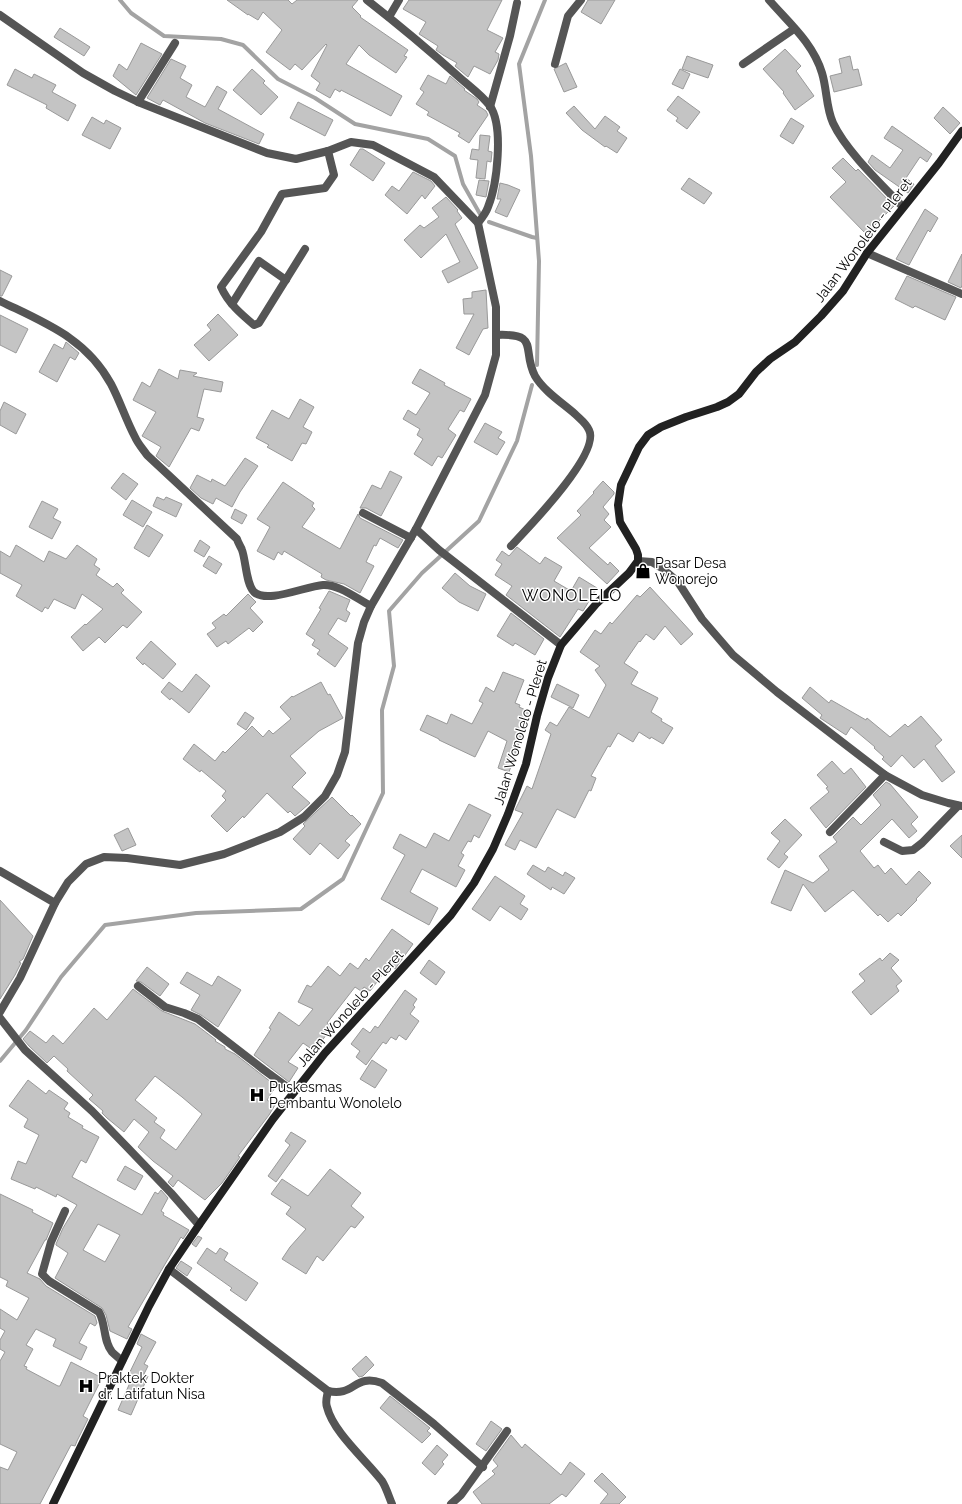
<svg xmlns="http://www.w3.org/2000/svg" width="962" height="1504" viewBox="0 0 962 1504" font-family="Raleway,sans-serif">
  <rect width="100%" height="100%" fill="#fff"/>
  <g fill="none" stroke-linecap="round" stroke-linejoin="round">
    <g stroke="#a3a3a3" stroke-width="4">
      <polyline points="120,0 131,13 164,36 221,39 243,45 278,79 315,98 355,124 428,139 455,156 463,184 480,214"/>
      <polyline points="489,222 532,237 537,238"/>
      <polyline points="537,365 539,261 531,156 519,64 545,0"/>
      <polyline points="0,1061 26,1030 61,977 105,925 196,913 301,909 343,879 383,793 382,710 394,666 389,611 422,573 479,521 517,441 532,385"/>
    </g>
  </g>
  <g fill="#c4c4c4" stroke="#999" fill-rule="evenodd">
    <polygon points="227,0 288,0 292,4 297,0 358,0 352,7 361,16 360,17 408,50 404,56 407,57 396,73 369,55 359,45 346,64 402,96 391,116 341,90 340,92 335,89 330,98 316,90 320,83 311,76 327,45 326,44 302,70 295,64 290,70 266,52 282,30 263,12 258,20 248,14 248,15"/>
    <polygon points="409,0 502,0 487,30 503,38 495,52 499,54 498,60 490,74 474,66 468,77 455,66 457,63 443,55 436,50 438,46 419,34 426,22 403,9"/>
    <polygon points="588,0 615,0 601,24 581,12"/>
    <polygon points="60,28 90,47 84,56 54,37"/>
    <polygon points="141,43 162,54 136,95 113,76 119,64 127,70"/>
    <polygon points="785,49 801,66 796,71 814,96 795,110 783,93 784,92 763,69"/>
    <polygon points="687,56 713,65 708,78 682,69"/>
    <polygon points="850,56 853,70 858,69 862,85 834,92 830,76 842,73 839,59"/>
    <polygon points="171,59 186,66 180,78 192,85 186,97 205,107 217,86 227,92 218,109 264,134 259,144 205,123 163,100 160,105 147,98"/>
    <polygon points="566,63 577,87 564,92 554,69"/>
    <polygon points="15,69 32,78 34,74 56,85 52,92 76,105 68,121 46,108 47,105 7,85"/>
    <polygon points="252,69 265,81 263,83 278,97 261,115 233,90"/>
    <polygon points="680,69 690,74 683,89 672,84"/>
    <polygon points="428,75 446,84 450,76 465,89 464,90 477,99 479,102 477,105 486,111 488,115 469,143 458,136 460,133 427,115 429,112 416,104 424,92 420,89"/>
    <polygon points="678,96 700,112 687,129 676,121 678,118 667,110"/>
    <polygon points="298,102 333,120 325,136 290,118"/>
    <polygon points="574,106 595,129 605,116 620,127 617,131 627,138 617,153 606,146 605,147 582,130 566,113"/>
    <polygon points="943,107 960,123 950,134 934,118"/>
    <polygon points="92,117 104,124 106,120 121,128 110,149 82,135"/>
    <polygon points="791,118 804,126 793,144 780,136"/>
    <polygon points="892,126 932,154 927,162 920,157 906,178 914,184 908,193 875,170 868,162 872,155 890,168 903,150 884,138"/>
    <polygon points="480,135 490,136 488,151 492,152 491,162 487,161 485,179 476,178 478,160 470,159 472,149 479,150"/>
    <polygon points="360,149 363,149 385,163 373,181 350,165"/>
    <polygon points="843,158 856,171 858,169 894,206 866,234 830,197 846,182 832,168"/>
    <polygon points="413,172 431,181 435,186 425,199 422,195 407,214 385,195 392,186 399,191"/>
    <polygon points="689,178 712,193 704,204 681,189"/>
    <polygon points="479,180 489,181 486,197 476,195"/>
    <polygon points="500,183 508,185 520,190 507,217 495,212 501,199 497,199"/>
    <polygon points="446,197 458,210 457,211 462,218 455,224 478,268 448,283 442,271 460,262 446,234 421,258 404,240 420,225 424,228 439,217 432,208"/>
    <polygon points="925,209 938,218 930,232 928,230 909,265 896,259"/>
    <polygon points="962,254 962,285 961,288 948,282"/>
    <polygon points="0,270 12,276 2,296 0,296"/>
    <polygon points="907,276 956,297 945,320 915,306 913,308 895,299"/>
    <polygon points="486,290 488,328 483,329 469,355 456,348 474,314 464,314 463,299 472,298 472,292"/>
    <polygon points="218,314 238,335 209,361 194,345 211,330 207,325"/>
    <polygon points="0,315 28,329 16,353 0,345"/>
    <polygon points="66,342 79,353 75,360 70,357 57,382 39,372 54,344 63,349"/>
    <polygon points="159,369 178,379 180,370 197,373 193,376 223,382 221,392 204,389 197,417 204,419 199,431 191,428 169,467 156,456 161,447 142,436 156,412 133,400 142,382 150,387"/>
    <polygon points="420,369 445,383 444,385 471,399 464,412 460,410 448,429 456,435 442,458 438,456 432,466 414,454 423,439 417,435 420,429 403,419 408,410 416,415 430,393 412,383"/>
    <polygon points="300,399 314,407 303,427 312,432 306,444 302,443 292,461 267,447 269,445 256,438 272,410 289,419"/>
    <polygon points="4,402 26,414 16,434 0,425 0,411"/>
    <polygon points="485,423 502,432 498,438 505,442 497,455 474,442"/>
    <polygon points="245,458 258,466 240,492 232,507 216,498 213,504 201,498 190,488 197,475 211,482 212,479 225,486"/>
    <polygon points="390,471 402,477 381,516 366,508 360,508 372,485 381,489"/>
    <polygon points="123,473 138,484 126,500 111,488"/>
    <polygon points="603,481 614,492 614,494 603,507 609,514 604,520 611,527 589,548 608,565 610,562 619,571 607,584 557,538 581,515 577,511 594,493 593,492"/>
    <polygon points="283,482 314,503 312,506 315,509 302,527 340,549 358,514 360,518 403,540 398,548 380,538 376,546 374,545 366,562 374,566 360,593 344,584 326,580 321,577 322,574 284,551 282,555 278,552 274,560 257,551 270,527 257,519"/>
    <polygon points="157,497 164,500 166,497 182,504 176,517 153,506"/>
    <polygon points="132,500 152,512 143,527 123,515"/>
    <polygon points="42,501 58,509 53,518 61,522 52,539 29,527"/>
    <polygon points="235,509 247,515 242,524 231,518"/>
    <polygon points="147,525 163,535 149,557 134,548"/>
    <polygon points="200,540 210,547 204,557 194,551"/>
    <polygon points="16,545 44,562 49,551 66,559 77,545 97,559 94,565 100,569 96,575 113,587 117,583 124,590 121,593 142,612 127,628 123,625 105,643 99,637 83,651 71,637 85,624 86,625 103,609 82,594 75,609 54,599 48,609 45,607 42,612 16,596 22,585 0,573 0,551 10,557"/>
    <polygon points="517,547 540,564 545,557 562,567 554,581 571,591 579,577 597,588 583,611 578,609 560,637 506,595 512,586 495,575 502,564 496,560 502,551 509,556"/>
    <polygon points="209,556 222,564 216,574 203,566"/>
    <polygon points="455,573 470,586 486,594 478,611 459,602 442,588"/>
    <polygon points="650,587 693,634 681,645 665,626 654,640 646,634 640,642 639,641 624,663 638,672 631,684 658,698 651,712 662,719 661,721 673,728 663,744 651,737 650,739 639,732 633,742 618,733 610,747 608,746 591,776 596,778 591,791 589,790 575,818 557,809 536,848 520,840 515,850 505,845 523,813 515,810 527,786 532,789 551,734 545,730 550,722 557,726 569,707 589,718 606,685 595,670 600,666 580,652 595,630 601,634 610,622 612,624 637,595 640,597"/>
    <polygon points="329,591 350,600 346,610 350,613 346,622 338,618 328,634 348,648 335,667 317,654 320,650 312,645 315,640 306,634 321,609 319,608"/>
    <polygon points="248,594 256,602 250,608 263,622 253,632 249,628 228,644 226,641 217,647 207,634 216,628 212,623 224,614 226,616"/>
    <polygon points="511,613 544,639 535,655 515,643 513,646 497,636"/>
    <polygon points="151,641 176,664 163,679 144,663 143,665 136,658"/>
    <polygon points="503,672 524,680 515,703 520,705 519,707 530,712 509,772 498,768 507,741 488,731 475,757 439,740 439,739 420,730 427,715 447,724 451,714 472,724 483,703 479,701 486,687 494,692"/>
    <polygon points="196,674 210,686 189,713 171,698 170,700 161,692 169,682 182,692"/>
    <polygon points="321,682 328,695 330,694 343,718 319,731 290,756 306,773 292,787 310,803 295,816 290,811 288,813 267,793 244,818 243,816 227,832 211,816 226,800 222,796 226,791 201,770 200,772 183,759 194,744 215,761 223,751 225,753 252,726 263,737 269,730 273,734 291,719 280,707 292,696 293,697"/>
    <polygon points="557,684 579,695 573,708 551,697"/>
    <polygon points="810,687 829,703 831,700 866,720 867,718 890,737 905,724 908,727 921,716 942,740 935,746 955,772 942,782 924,759 914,768 902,755 891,767 882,759 884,757 874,748 875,747 851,727 846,735 820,718 822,715 802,698"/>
    <polygon points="245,712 254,718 246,730 237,724"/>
    <polygon points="832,761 844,774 851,768 866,787 826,828 810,808 829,792 826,788 828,787 817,775"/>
    <polygon points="886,782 890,784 918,817 911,824 917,831 909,838 892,819 860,851 874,868 878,865 885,874 891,868 906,885 919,871 931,883 916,899 917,900 901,916 898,913 888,922 880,914 878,916 853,890 825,912 803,884 791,911 771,903 785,870 813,883 829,870 819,856 837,842 833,837 853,817 861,825 881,805 873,795"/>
    <polygon points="332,797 351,816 352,815 361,824 345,841 350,845 338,859 320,843 310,855 293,839 305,826 303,824"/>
    <polygon points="469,804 491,815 479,838 474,835 471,842 468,841 461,853 464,855 458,866 465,870 456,887 422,869 410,892 438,908 429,925 381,899 405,855 393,848 400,834 426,848 434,833 449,841"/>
    <polygon points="785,819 802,835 784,854 788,857 779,868 767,859 780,841 771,833"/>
    <polygon points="128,828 136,845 122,851 114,835"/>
    <polygon points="962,835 962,858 950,846"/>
    <polygon points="533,865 545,872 548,867 563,876 565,872 575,878 564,894 552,887 551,890 527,874"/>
    <polygon points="495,876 525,896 520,904 528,909 521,920 500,906 490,921 472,909"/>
    <polygon points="0,900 33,936 23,959 19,962 21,963 15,975 0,999"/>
    <polygon points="392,929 413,944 395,969 390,965 370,991 364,987 361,991 355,987 327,1023 332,1027 321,1042 322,1043 316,1052 303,1043 288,1062 298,1068 289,1082 254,1055 271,1029 269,1028 279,1012 299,1026 313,1009 298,1002 307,985 311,987 328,966 340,976 350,963 358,969 366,958 369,961"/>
    <polygon points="890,953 899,960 891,968 902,981 896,986 899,991 871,1015 852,992 865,981 859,974 880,958 882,961"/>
    <polygon points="429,960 445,972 436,985 420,973"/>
    <polygon points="147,967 169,984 160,996 141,982 136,981"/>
    <polygon points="187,972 212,986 218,976 241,990 218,1027 201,1015 191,1010 200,995 180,983"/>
    <path d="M133,989L162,1011L195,1024L216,1040L215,1041L225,1047V1049L235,1054L276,1086L267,1100L275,1105L269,1115L238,1156L240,1157L222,1183L205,1200L178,1180L173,1187L168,1182L173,1176L153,1161L138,1147L149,1132L134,1119L124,1132L107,1118L102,1113L103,1111L89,1099L93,1095L67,1071L68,1069L54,1056L47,1063L29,1046L23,1039L30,1031L46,1043L53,1035L63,1044L94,1008L107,1020ZM155,1076L182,1097L202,1114L176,1150L160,1138L165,1130L154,1122L157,1118L135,1100Z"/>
    <polygon points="405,990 417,999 413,1005 415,1007 410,1014 419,1021 406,1040 399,1035 396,1040 391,1037 386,1044 383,1042 366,1065 356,1057 360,1051 351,1044 363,1028 370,1033 375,1026 378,1028"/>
    <polygon points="372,1060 387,1070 375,1088 360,1079"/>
    <path d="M28,1080L46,1094L49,1090L68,1103L64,1109L70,1113L68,1117L83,1126L82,1128L99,1137L86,1163L81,1160L72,1177L142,1215L155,1192L158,1194L161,1190L168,1198L161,1211L164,1213L163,1215L189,1230L183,1239L181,1237L128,1327L132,1329L127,1339L110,1331L106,1315L102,1308L55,1278L68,1253L56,1245V1244L63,1228L77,1205L57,1194L56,1197L36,1187L35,1189L11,1179L18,1161L26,1164L39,1135L24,1127L28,1119L9,1106ZM98,1224L120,1235L105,1262L83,1250Z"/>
    <polygon points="291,1132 306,1141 276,1182 268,1176 290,1145 285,1141"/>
    <polygon points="125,1166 143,1176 135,1190 117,1180"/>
    <polygon points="330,1169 361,1193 351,1206 364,1217 355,1228 351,1226 323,1261 317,1256 306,1274 282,1259 290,1247 306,1229 286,1214 291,1207 271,1194 282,1179 308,1196"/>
    <polygon points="0,1194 33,1210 32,1212 53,1223 46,1240 45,1240 27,1273 40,1279 46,1286 95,1316 97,1323 95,1326 90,1323 79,1343 87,1347 81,1360 53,1346 56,1339 36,1329 26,1345 33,1349 24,1366 27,1367 26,1369 58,1386 60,1386 71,1362 102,1378 83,1416 88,1419 77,1441 75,1446 71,1445 40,1504 0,1504 0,1467 8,1470 17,1452 0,1444 0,1361 5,1352 0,1349 0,1340 5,1331 0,1328 0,1309 17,1320 29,1298 6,1286 8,1281 0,1277"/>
    <polygon points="198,1236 202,1238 196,1247 192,1244"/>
    <polygon points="207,1248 216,1254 220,1248 228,1253 224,1260 258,1283 246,1301 230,1290 232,1288 197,1263"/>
    <polygon points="181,1261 192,1268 187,1276 176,1268"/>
    <polygon points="141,1334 156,1342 144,1364 148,1366 144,1374 148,1376 131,1415 118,1410 132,1378 128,1376 142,1347 137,1344"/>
    <polygon points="366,1356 374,1365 363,1376 359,1377 352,1369"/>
    <polygon points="390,1396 430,1428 427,1431 431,1434 422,1443 380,1408"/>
    <polygon points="491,1421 502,1429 486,1451 476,1444"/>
    <polygon points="511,1435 522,1448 525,1444 561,1475 570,1462 585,1474 566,1497 562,1494 549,1504 482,1504 473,1492 495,1474 492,1471 498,1466 493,1460"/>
    <polygon points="437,1445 448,1455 442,1462 444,1464 435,1475 422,1463"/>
    <polygon points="602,1473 626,1497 619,1504 600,1504 608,1494 594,1481"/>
  </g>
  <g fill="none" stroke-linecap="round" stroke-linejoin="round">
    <g stroke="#555" stroke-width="8">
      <path d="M367,0C399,25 429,50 459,77C469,86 482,95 490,106C504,127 497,185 488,207C486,213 482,218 478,223"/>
      <path d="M769,0C789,23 813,43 822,73C827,89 826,108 833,123C846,151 882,185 903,207"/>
      <polyline points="0,15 83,73 115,91 138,102 267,153 296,159 328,151 351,142 373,145 434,177 478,223 496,307 496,355 485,395 416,529 371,606 364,622 358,643 345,752 337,775 325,796 304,817 280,832 224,854 180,865 127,858 104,857 86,864 68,882 55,903 20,978 0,1012"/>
      <polyline points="389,17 399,0"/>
      <polyline points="555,64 568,16 581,0"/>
      <polyline points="743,64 794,29"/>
      <polyline points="138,102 175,43"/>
      <polyline points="490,107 510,36 517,3"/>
      <path d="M305,249L259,323L254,325C241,314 228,303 221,287L261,232L282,194L325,188L334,175L328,151"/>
      <polyline points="867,253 962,294"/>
      <path d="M0,301C45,323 86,338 111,384C120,401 126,420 135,437C138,444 143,449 147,455L237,539C238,543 241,547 242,550C246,561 246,584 254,592C267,604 306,586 323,585C339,584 357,599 371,606"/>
      <polyline points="232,304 259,261 286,280"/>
      <path d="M496,335C541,333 521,349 535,376C544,391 561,402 575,414C580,419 586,423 589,430C601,453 528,528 511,546"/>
      <polyline points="363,513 411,538"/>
      <polyline points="416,529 439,550 561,645"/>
      <polyline points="638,561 652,562 662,568 678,582 702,619 733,655 777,692 885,775 922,795 948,803 962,806"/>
      <polyline points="830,832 885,775"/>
      <polyline points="884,842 902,851 913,850 922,843 958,806"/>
      <polyline points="0,871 55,903"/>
      <polyline points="138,986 165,1007 184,1013 198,1019 264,1070 294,1092"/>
      <polyline points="0,1018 25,1050 92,1111 126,1146 171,1193 199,1225"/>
      <path d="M65,1211L51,1242L42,1274L49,1281L99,1312C106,1324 103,1341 112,1352C115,1355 119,1358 122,1361"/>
      <path d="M169,1269L328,1391C355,1397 354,1373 382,1383L434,1424L483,1467"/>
      <path d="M328,1391C327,1396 325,1402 327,1407C333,1432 366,1460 382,1481C386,1487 389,1497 392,1504"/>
      <polyline points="451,1504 461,1495 507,1431"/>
    </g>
    <polyline stroke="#222" stroke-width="8" points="53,1504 149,1306 169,1269 199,1225 273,1119 325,1053 451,915 474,883 493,849 508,814 526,764 537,716 548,678 561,645 597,603 629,573 638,561 638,555 636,549 620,522 618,505 621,485 639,447 648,435 661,427 686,417 717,407 728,402 739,394 756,372 770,359 795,342 821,316 843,291 867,253 939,163 962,131"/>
  </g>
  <defs>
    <g id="shop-bare" transform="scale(1.2)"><path d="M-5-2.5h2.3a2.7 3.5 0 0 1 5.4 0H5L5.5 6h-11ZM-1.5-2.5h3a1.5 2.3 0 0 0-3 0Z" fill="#000" stroke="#fff" stroke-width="2.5" paint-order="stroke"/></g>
    <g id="hospital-bare" transform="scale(1.2)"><path d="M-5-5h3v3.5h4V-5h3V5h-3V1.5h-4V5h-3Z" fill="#000" stroke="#fff" stroke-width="2.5" paint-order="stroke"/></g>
  </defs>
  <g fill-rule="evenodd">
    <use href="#shop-bare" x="643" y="571"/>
    <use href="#hospital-bare" x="257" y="1095"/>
    <use href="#hospital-bare" x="86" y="1386"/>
  </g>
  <g text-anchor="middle" stroke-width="3" stroke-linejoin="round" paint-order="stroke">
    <g font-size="14" fill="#000" stroke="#fff">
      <text transform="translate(863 240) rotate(-53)" y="5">Jalan Wonolelo - Pleret</text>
      <text transform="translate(520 732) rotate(-73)" y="5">Jalan Wonolelo - Pleret</text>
      <text transform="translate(350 1008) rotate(-48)" y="5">Jalan Wonolelo - Pleret</text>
    </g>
    <g font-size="14" fill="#000" stroke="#fff" text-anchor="start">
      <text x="655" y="568">Pasar Desa<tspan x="655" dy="16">Wonorejo</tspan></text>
      <text x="269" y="1092">Puskesmas<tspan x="269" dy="16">Pembantu Wonolelo</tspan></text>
      <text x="98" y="1383">Praktek Dokter<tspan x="98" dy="16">dr. Latifatun Nisa</tspan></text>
    </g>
    <g font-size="16" letter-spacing="1" fill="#000" stroke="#fff">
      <text x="572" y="601">WONOLELO</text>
    </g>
  </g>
</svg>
